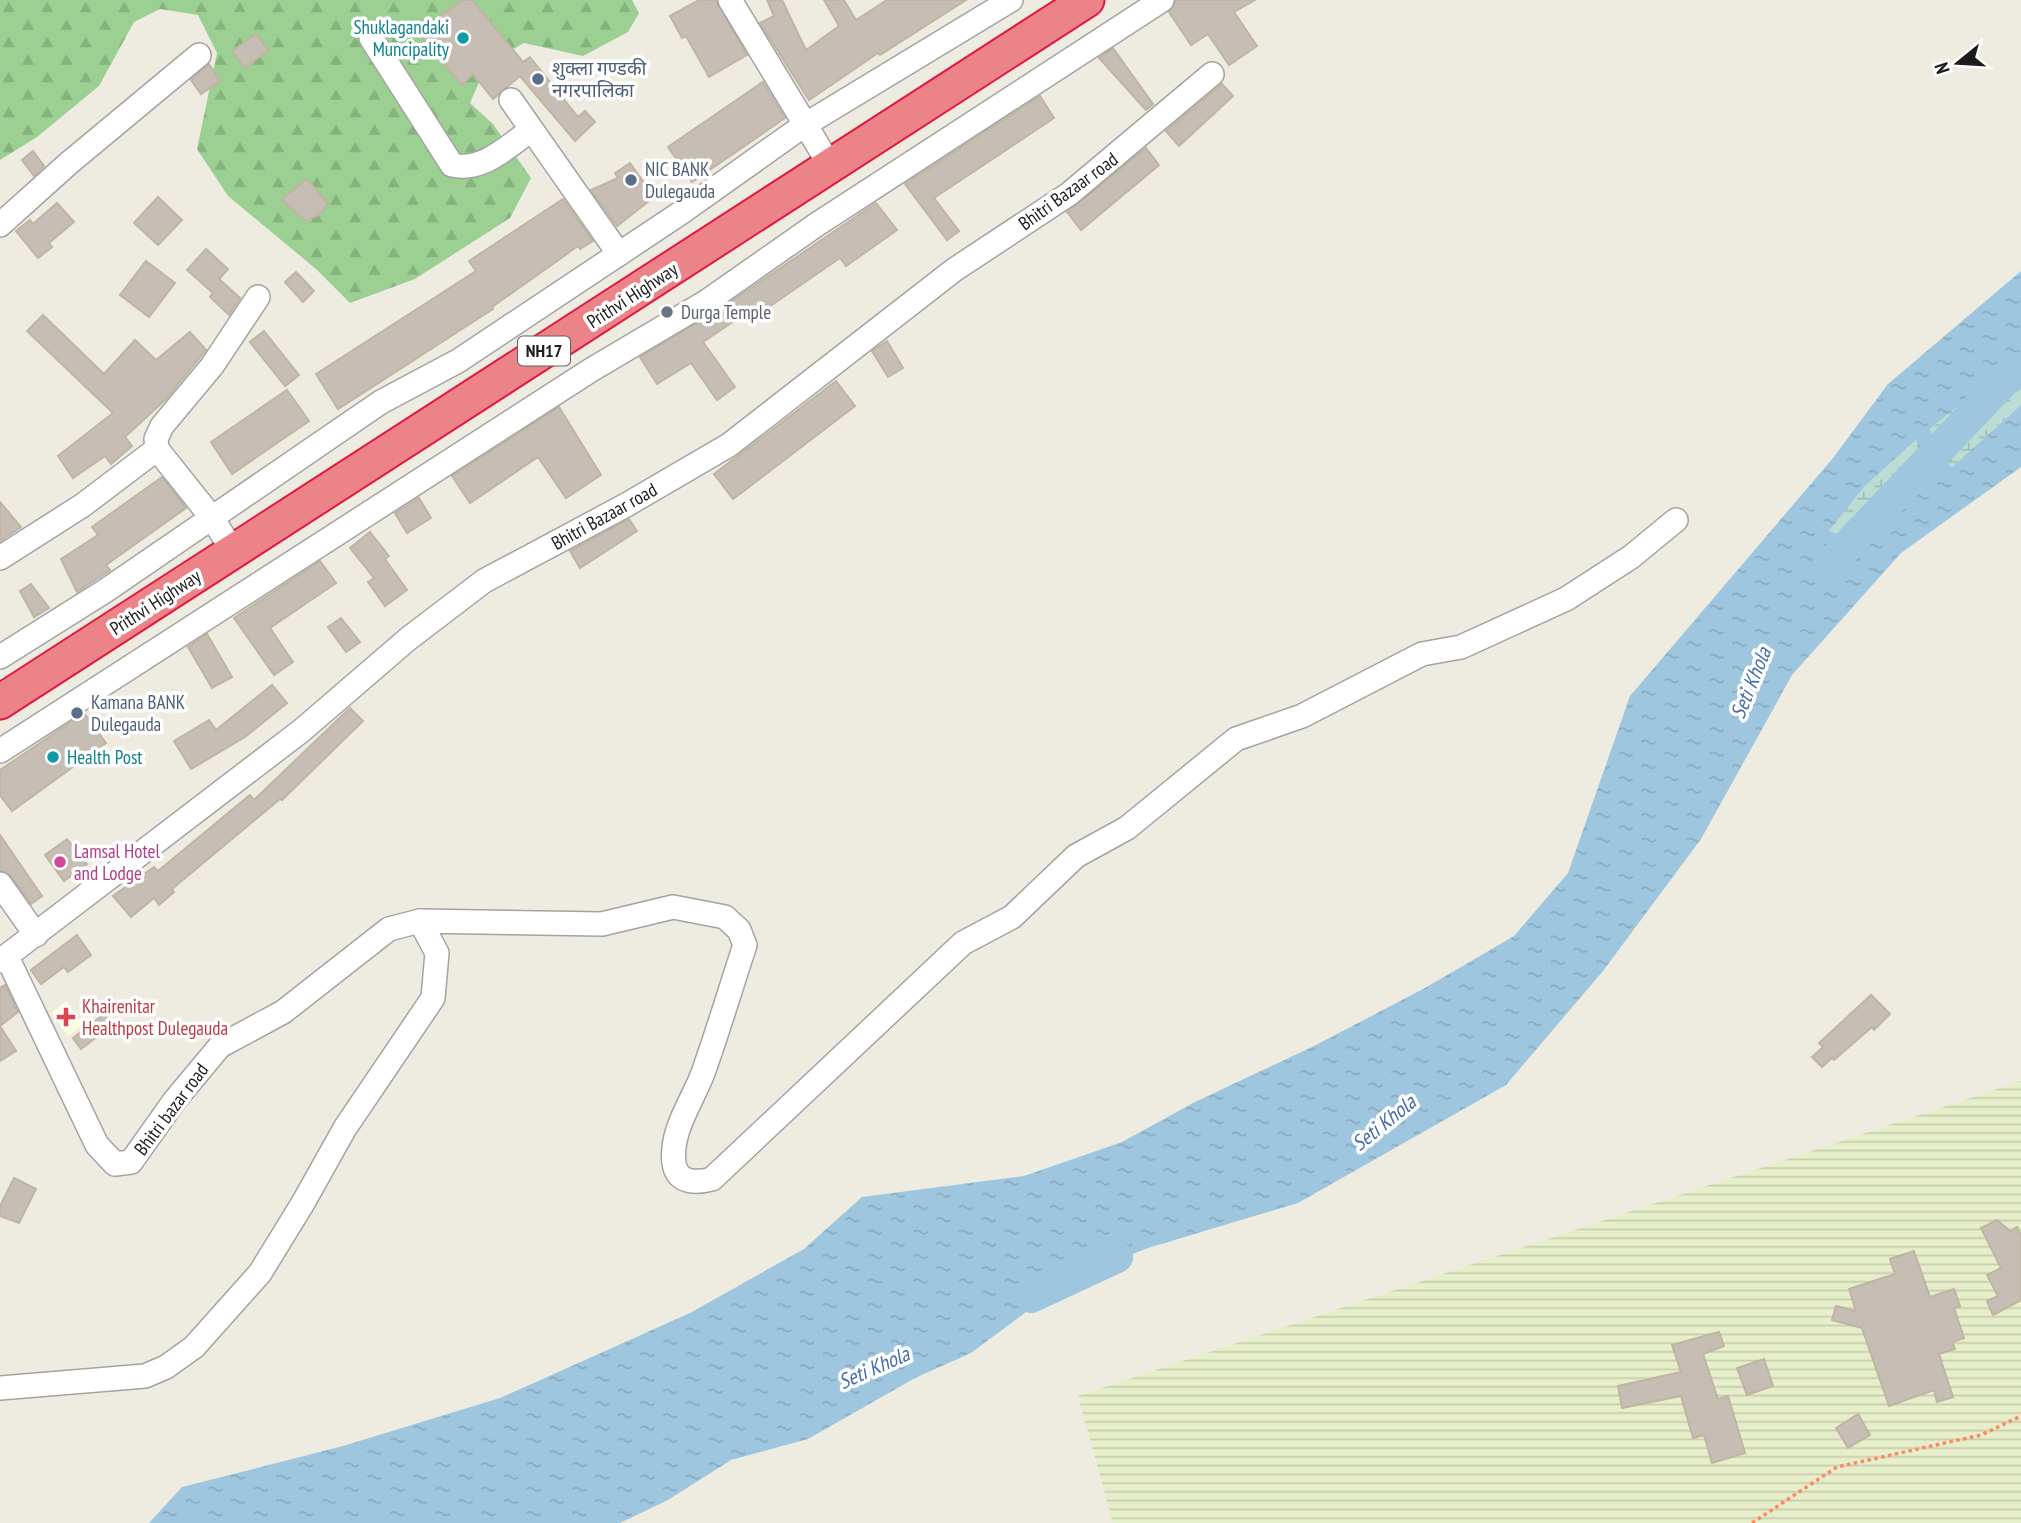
<svg xmlns="http://www.w3.org/2000/svg" width="2021" height="1523" viewBox="0 0 2021 1523" font-family="'PT Sans Narrow','Noto Sans Devanagari',sans-serif">
  <defs>
    <pattern id="farmland-rules" width="6" height="5" patternUnits="userSpaceOnUse" patternTransform="scale(1.75)"><rect width="6" height="5" fill="#e7efca"/><path d="M0 2.5h6" fill="none" stroke="#c6ccad"/></pattern>
    <pattern id="forest-firs" width="22" height="20" patternUnits="userSpaceOnUse" patternTransform="scale(1.75)"><rect width="22" height="20" fill="#9cd093"/><path d="M5 1l3.5 6h-7zM16 11l3.5 6h-7z" fill="#86b27e"/></pattern>
    <pattern id="wetland-marsh" width="20" height="14" patternUnits="userSpaceOnUse" patternTransform="scale(1.75)"><rect width="20" height="14" fill="#bcddd3"/><path d="M1 5h8M5 5V1M11 12h8M15 12V8" fill="none" stroke="#a1bdb5"/></pattern>
    <pattern id="water-ripples" width="26" height="14" patternUnits="userSpaceOnUse" patternTransform="scale(1.75)"><rect width="26" height="14" fill="#9ec7df"/><path d="M2 4q2-2 4 0t4 0M15 11q2-2 4 0t4 0" fill="none" stroke="#88aabf"/></pattern>
  </defs>
  <rect width="100%" height="100%" fill="#eeebe1"/>
  <polygon fill="#faffd9" points="66,1001 83,1025 68,1036 51,1013"/>
  <polygon fill="url(#farmland-rules)" points="2021,1081 2021,1523 1113,1523 1078,1396"/>
  <polygon fill="url(#forest-firs)" points="0,0 632,0 639,13 628,32 583,56 524,43 487,64 470,103 493,124 531,178 510,218 415,279 350,303 316,269 228,196 197,149 217,53 198,15 160,9 134,22 99,86 37,137 0,160"/>
  <g fill="url(#wetland-marsh)">
    <polygon points="2021,366 2021,405 1952,467 1940,455 1930,429 1954,409"/>
    <polygon points="1916,440 1923,474 1900,507 1853,538 1829,531 1864,487"/>
  </g>
  <path fill="url(#water-ripples)" fill-rule="evenodd" d="M2021,271V366L1954,409L1930,429L1940,455L1952,467L2021,405V467L1901,553L1792,675L1701,839L1603,971L1506,1085L1298,1203L1148,1248L1072,1278L971,1353L915,1378L808,1439L731,1460L668,1500L620,1523H149L182,1487L343,1446L500,1398L690,1313L804,1249L862,1197L1024,1176L1122,1142L1193,1103L1314,1046L1425,988L1514,936L1568,873L1630,696L1833,458L1888,384ZM1916,440L1923,474L1900,507L1853,538L1829,531L1864,487Z"/>
  <g fill="none" stroke-linecap="round" stroke-linejoin="round">
    <g stroke="#9ec7df" stroke-width="32">
      <polyline points="1827,567 2005,380 2021,371"/>
      <polyline points="1031,1297 1117,1257"/>
    </g>
  </g>
  <g fill="#c6beb4" stroke="#c0b4a2" stroke-width="2">
    <polygon points="462,0 472,0 523,62 530,57 578,117 585,111 595,122 575,141 520,76 493,99 473,74 462,85 418,33"/>
    <polygon points="699,0 716,0 747,55 709,77 686,36 682,38 670,16"/>
    <polygon points="767,0 782,0 806,50 839,26 824,0 844,0 856,20 887,0 966,0 880,55 878,53 809,100 760,23 774,16"/>
    <polygon points="1176,0 1255,0 1234,12 1257,46 1229,65 1208,34 1191,45 1169,12"/>
    <polygon points="256,34 268,50 245,68 232,51"/>
    <polygon points="1113,48 1153,104 1146,110 1099,58"/>
    <polygon points="209,64 220,81 201,94 191,80"/>
    <polygon points="763,82 785,118 692,182 668,147"/>
    <polygon points="1222,84 1233,96 1179,146 1166,131"/>
    <polygon points="1040,96 1054,118 934,198 959,231 947,240 905,184"/>
    <polygon points="1146,148 1159,165 1081,230 1067,212"/>
    <polygon points="33,151 44,166 34,176 22,160"/>
    <polygon points="630,163 654,197 617,226 591,190 618,178 615,173"/>
    <polygon points="307,179 328,204 319,215 305,221 282,199"/>
    <polygon points="158,197 182,220 158,245 134,223"/>
    <polygon points="563,199 593,241 580,249 578,246 492,307 493,309 338,409 316,374 476,271 469,261"/>
    <polygon points="57,203 74,222 49,243 52,247 38,258 16,231 30,220 33,224"/>
    <polygon points="876,203 897,230 846,266 840,258 766,309 761,303 703,342 735,387 717,400 691,363 657,384 640,357 714,313"/>
    <polygon points="206,249 228,269 219,279 240,298 229,315 210,297 213,293 187,270"/>
    <polygon points="146,261 175,283 149,317 120,295"/>
    <polygon points="296,272 314,291 303,302 285,282"/>
    <polygon points="43,315 104,374 135,340 156,360 190,332 206,350 167,398 125,437 132,446 111,464 105,456 73,478 58,456 113,413 27,331"/>
    <polygon points="264,331 299,375 285,386 250,342"/>
    <polygon points="887,341 903,368 888,377 872,351"/>
    <polygon points="836,381 855,406 733,499 714,474"/>
    <polygon points="287,390 309,421 232,474 211,442"/>
    <polygon points="559,407 601,475 566,498 538,457 470,503 452,476"/>
    <polygon points="162,477 186,508 106,565 110,570 77,592 61,559 98,535 92,527"/>
    <polygon points="419,498 431,518 407,533 395,513"/>
    <polygon points="0,502 21,527 0,541"/>
    <polygon points="629,519 637,531 580,568 570,551"/>
    <polygon points="370,532 389,556 385,559 407,590 385,606 368,582 374,578 350,548"/>
    <polygon points="320,561 336,583 270,628 293,662 274,675 234,618"/>
    <polygon points="31,584 49,608 34,617 20,591"/>
    <polygon points="341,618 360,642 346,652 328,627"/>
    <polygon points="207,634 232,677 212,688 188,647"/>
    <polygon points="272,685 287,703 245,737 191,769 174,741 209,720 216,730"/>
    <polygon points="350,708 363,721 282,800 280,799 172,889 174,892 159,905 154,898 131,917 113,896 154,867 158,871 250,795 254,800"/>
    <polygon points="84,713 106,743 12,811 0,795 0,770"/>
    <polygon points="0,835 42,896 31,904 11,876 0,870"/>
    <polygon points="67,839 87,864 64,881 45,855"/>
    <polygon points="77,935 91,955 68,972 64,967 41,984 31,970"/>
    <polygon points="5,985 18,1012 0,1026 0,988"/>
    <polygon points="1871,995 1890,1014 1874,1030 1872,1027 1834,1060 1832,1058 1822,1067 1812,1057 1823,1047 1819,1043"/>
    <polygon points="104,1014 112,1025 81,1049 73,1038"/>
    <polygon points="0,1026 16,1051 0,1061"/>
    <polygon points="14,1178 36,1189 19,1223 0,1216 0,1206"/>
    <polygon points="1997,1220 2010,1231 2017,1227 2021,1235 2021,1300 1993,1315 1987,1301 1998,1296 1987,1275 2001,1268 1981,1228"/>
    <polygon points="1914,1251 1930,1297 1954,1289 1960,1306 1954,1308 1964,1338 1952,1342 1955,1349 1939,1354 1953,1397 1937,1402 1934,1390 1889,1406 1862,1328 1832,1320 1836,1306 1856,1311 1849,1289 1895,1274 1890,1259"/>
    <polygon points="1719,1332 1724,1346 1703,1354 1718,1399 1728,1396 1745,1453 1712,1463 1704,1435 1693,1438 1681,1396 1622,1408 1618,1386 1681,1372 1672,1345"/>
    <polygon points="1764,1359 1773,1386 1747,1395 1737,1368"/>
    <polygon points="1858,1414 1870,1435 1848,1448 1836,1428"/>
  </g>
  <g fill="none" stroke-linecap="round" stroke-linejoin="round">
    <g stroke="#a3a3a3" stroke-width="26">
      <g id="minor">
        <polyline points="730,0 831,167"/>
        <path d="M371,38L452,165C483,172 508,146 531,130"/>
        <polyline points="511,100 619,254"/>
        <polyline points="0,225 69,163 199,55"/>
        <polyline points="233,551 212,518 157,449 156,439 162,426 212,366 258,297"/>
        <polyline points="0,558 83,505 157,449"/>
        <polyline points="0,657 105,591 381,402 458,361 682,212 803,126 1011,0"/>
        <polyline points="0,751 591,370 706,302 816,225 1162,0"/>
        <polyline points="0,884 36,935"/>
        <polyline points="7,957 97,1145 115,1164 131,1162 175,1100 220,1046 283,1012 389,929 420,921"/>
        <polyline points="0,961 301,731 408,639 484,581 628,504 729,445 954,270 1069,194 1212,74"/>
        <path d="M0,1388L145,1376L166,1367L194,1347L260,1273L303,1203L345,1128L433,998L437,953L420,921L602,924L673,907L725,917L739,930L745,945C731,987 718,1031 703,1073C692,1102 670,1131 674,1163C677,1184 697,1183 712,1179L963,943L1012,917L1076,856L1127,828L1236,739L1302,716L1422,654L1461,647L1566,599L1631,557L1676,520"/>
      </g>
    </g>
    <g stroke="#e01a42" stroke-width="37">
      <polyline id="highway" points="0,702 1087,0"/>
    </g>
    <polyline stroke="#ff8761" stroke-width="3.5" stroke-dasharray="3.5 3.5" stroke-linecap="butt" points="1752,1523 1837,1467 1981,1435 2021,1416"/>
    <use href="#minor" stroke="#fff" stroke-width="23"/>
    <use href="#highway" stroke="#eb8388" stroke-width="33"/>
  </g>
  <g fill="#0f9aa8" stroke="#fff" stroke-width="2.5">
    <circle cx="463" cy="38" r="7"/>
    <circle cx="53" cy="757" r="7"/>
  </g>
  <g fill="#5c6f8a" stroke="#fff" stroke-width="2.5">
    <circle cx="538" cy="79" r="7"/>
    <circle cx="631" cy="180" r="7"/>
    <circle cx="77" cy="713" r="7"/>
  </g>
  <circle fill="#6b7280" stroke="#fff" stroke-width="2.5" cx="667" cy="312" r="7"/>
  <circle fill="#d1479c" stroke="#fff" stroke-width="2.5" cx="60" cy="862" r="7"/>
  <path fill="#e0444e" stroke="#fff" stroke-width="2.5" d="M62.5 1006.5h7v7h7v7h-7v7h-7v-7h-7v-7h7z"/>
  <g text-anchor="middle" stroke-width="7" stroke-linejoin="round" paint-order="stroke">
    <rect fill="#fff" stroke="#606060" stroke-width="2" x="518" y="336.5" width="52" height="29" rx="5"/>
    <g font-size="18" font-weight="bold" fill="#1c1c1c">
      <text x="544" y="357">NH17</text>
    </g>
    <g font-size="19" fill="#0d838f" stroke="#fff" text-anchor="end">
      <text x="449" y="34">Shuklagandaki<tspan x="449" dy="22">Muncipality</tspan></text>
      <text x="67" y="764" text-anchor="start">Health Post</text>
    </g>
    <g font-size="19" fill="#4e5e75" stroke="#fff" text-anchor="start">
      <text x="552" y="75">शुक्ला गण्डकी<tspan x="552" dy="22">नगरपालिका</tspan></text>
      <text x="645" y="176">NIC BANK<tspan x="645" dy="22">Dulegauda</tspan></text>
      <text x="91" y="709">Kamana BANK<tspan x="91" dy="22">Dulegauda</tspan></text>
    </g>
    <g font-size="19" fill="#1c1c1c" stroke="#fff">
      <text transform="translate(1068 191) rotate(-36)" y="7">Bhitri Bazaar road</text>
      <text transform="translate(632 295) rotate(-33)" y="7">Prithvi Highway</text>
      <text transform="translate(604 516) rotate(-29)" y="7">Bhitri Bazaar road</text>
      <text transform="translate(155 602) rotate(-33)" y="7">Prithvi Highway</text>
      <text transform="translate(171 1109) rotate(-53)" y="7">Bhitri bazar road</text>
    </g>
    <g font-size="19" fill="#5b616d" stroke="#fff" text-anchor="start">
      <text x="681" y="319">Durga Temple</text>
    </g>
    <g font-size="19" fill="#b23c85" stroke="#fff" text-anchor="start">
      <text x="74" y="858">Lamsal Hotel<tspan x="74" dy="22">and Lodge</tspan></text>
    </g>
    <g font-size="19" fill="#be3a42" stroke="#fff" text-anchor="start">
      <text x="82" y="1013">Khairenitar<tspan x="82" dy="22">Healthpost Dulegauda</tspan></text>
    </g>
    <g font-size="21" font-style="italic" fill="#446bb0" stroke="#fff">
      <text transform="translate(1751 683) rotate(-68)" y="7">Seti Khola</text>
      <text transform="translate(1384 1123) rotate(-39)" y="7">Seti Khola</text>
      <text transform="translate(874 1368) rotate(-24)" y="7">Seti Khola</text>
    </g>
  </g>
  <g transform="translate(1958 63) rotate(252)" stroke="#ffffff" stroke-width="5" paint-order="stroke">
  <path d="M0-5L12 26L0 18L-12 26Z" fill="#1c1c1c"/>
  <text y="-10" font-size="19" font-weight="bold" text-anchor="middle" fill="#1c1c1c">N</text>
  </g>
</svg>
